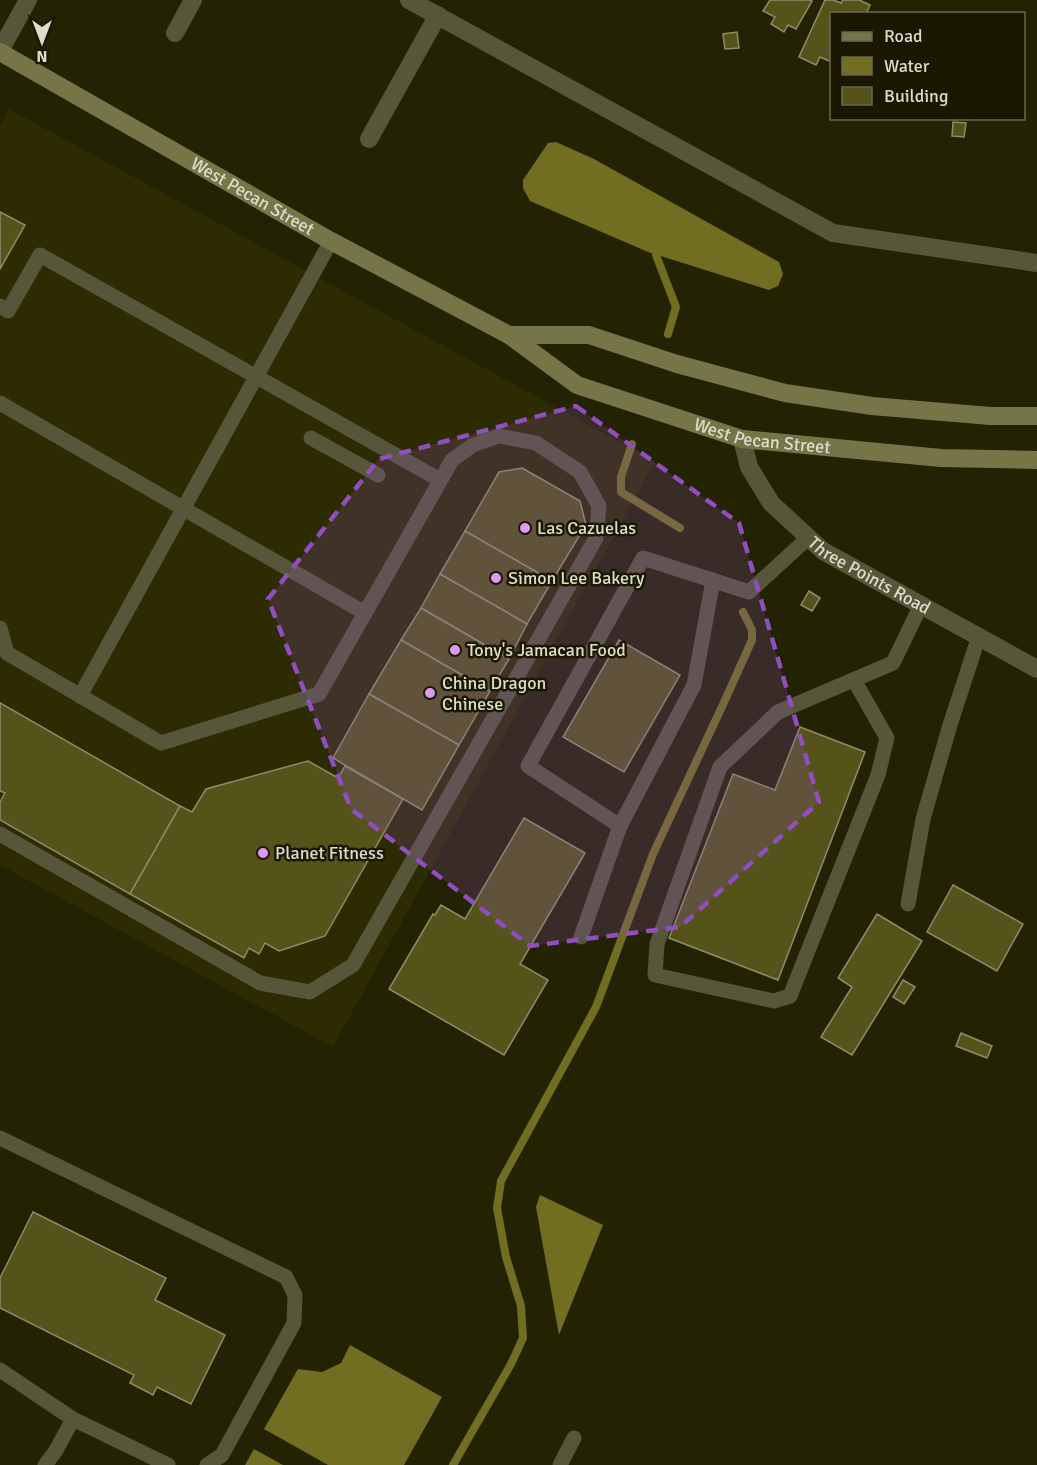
<svg xmlns="http://www.w3.org/2000/svg" width="1037" height="1465" viewBox="0 0 1037 1465" font-family="Signika,sans-serif">
  <rect width="100%" height="100%" fill="#232202"/>
  <polygon fill="#2d2b01" points="9,109 655,461 333,1047 0,865 0,125"/>
  <g fill="#716e22">
    <polygon points="556,142 594,159 779,262 783,274 778,286 769,290 648,252 530,201 523,188 523,180 548,143"/>
    <polygon points="540,1195 603,1225 559,1335 536,1207"/>
    <polygon points="350,1345 442,1397 404,1465 328,1465 264,1429 298,1369 322,1372 341,1363"/>
    <polygon points="254,1449 283,1465 245,1465"/>
  </g>
  <g fill="none" stroke-linecap="round" stroke-linejoin="round">
    <g stroke="#716e22" stroke-width="8">
      <polyline points="656,255 676,307 668,334"/>
      <polyline points="632,444 621,477 621,492 680,528"/>
      <polyline points="453,1465 511,1364 523,1338 521,1306 506,1257 497,1208 501,1181 596,1007 653,854 726,698 752,640 752,630 743,612"/>
    </g>
  </g>
  <g fill="#55531a" stroke="#8d8d6a" stroke-width="1.5">
    <polygon points="770,0 810,0 812,1 796,29 788,25 784,32 771,24 775,17 763,11"/>
    <polygon points="825,0 833,0 841,3 843,0 859,0 870,5 866,14 832,14 832,62 820,57 816,65 799,57"/>
    <polygon points="737,32 739,48 725,49 723,34"/>
    <polygon points="953,122 966,123 964,137 952,136"/>
    <polygon points="0,212 25,225 0,269"/>
    <polygon points="522,468 580,501 586,525 552,581 465,531 499,472"/>
    <polygon points="465,531 552,581 527,624 440,574"/>
    <polygon points="440,574 527,624 509,659 421,608"/>
    <polygon points="809,591 820,598 812,611 801,605"/>
    <polygon points="421,608 509,659 490,691 401,640"/>
    <polygon points="401,640 490,691 459,745 369,694"/>
    <polygon points="619,640 680,675 624,772 563,737"/>
    <polygon points="369,694 459,745 422,810 333,758"/>
    <polygon points="0,703 180,806 130,894 0,820 0,802 5,793 0,791"/>
    <polygon points="800,727 865,752 778,980 669,938 733,774 775,790"/>
    <polygon points="308,761 338,778 345,766 403,799 325,936 279,951 265,943 259,954 249,948 244,958 130,894 180,806 192,812 206,789"/>
    <polygon points="524,818 585,853 520,964 548,980 504,1055 389,989 433,914 435,915 441,905 465,919"/>
    <polygon points="953,885 1023,924 997,971 927,932"/>
    <polygon points="877,914 922,941 852,1055 821,1037 852,987 838,978"/>
    <polygon points="903,980 915,987 904,1004 893,997"/>
    <polygon points="961,1033 992,1046 987,1058 956,1046"/>
    <polygon points="33,1212 166,1278 155,1300 225,1335 191,1404 157,1387 153,1395 130,1383 134,1375 0,1308 0,1278"/>
  </g>
  <g fill="none" stroke-linecap="round" stroke-linejoin="round">
    <g stroke="#57563a" stroke-width="15">
      <polyline points="0,306 8,311 40,255 440,480"/>
      <polyline points="0,403 365,613"/>
      <polyline points="311,438 378,475"/>
      <polyline points="0,628 7,653 161,743 319,694 452,460 473,445 499,436 536,443 580,472 599,506 596,538 353,965 310,992 260,983 0,834"/>
      <polyline points="854,680 887,738 878,775 790,996 774,1001 655,975 657,944 720,767 778,712 893,663 921,605"/>
      <polyline points="80,696 331,241"/>
      <polyline points="620,826 694,685 713,580"/>
      <polyline points="908,904 923,819 950,725 979,636"/>
      <polyline points="581,937 620,826 528,766 643,558 749,592 809,537"/>
      <polyline points="0,1138 286,1277 295,1295 294,1323 222,1455 207,1465"/>
      <polyline points="0,1370 73,1419 168,1465"/>
      <polyline points="45,1465 55,1452 73,1419"/>
      <polyline points="560,1465 574,1438"/>
    </g>
    <g stroke="#57563a" stroke-width="18">
      <polyline points="409,0 833,233 1037,263"/>
      <polyline points="175,33 193,0"/>
      <polyline points="0,51 28,0"/>
      <polyline points="369,139 438,15"/>
      <path id="s1" d="M742,439L749,467L771,503L823,551L1037,669"/>
    </g>
    <g stroke="#767547" stroke-width="18">
      <path id="s2" d="M0,52L331,241L509,335L577,385L742,439L941,458L1037,460"/>
      <polyline points="509,335 589,335 677,364 785,393 872,406 990,416 1037,416"/>
    </g>
  </g>
  <path fill="#8f4fc1" fill-opacity="0.2" stroke="#8f4fc1" stroke-width="4.5" stroke-dasharray="12 8" stroke-linejoin="round" d="M576,406L739,523L819,802L680,927L530,946L351,809L268,599L379,459Z"/>
  <g fill="#dc99f4" stroke="#1a1800" stroke-width="2">
    <circle cx="525" cy="528" r="6"/>
    <circle cx="496" cy="578" r="6"/>
    <circle cx="455" cy="650" r="6"/>
    <circle cx="430" cy="693" r="6"/>
    <circle cx="263" cy="853" r="6"/>
  </g>
  <g text-anchor="middle" stroke-width="5" stroke-linejoin="round" paint-order="stroke">
    <g font-size="18" fill="#ddddcb" stroke="#1a1800">
      <text dy="6" stroke="none"><textPath href="#s2" startOffset="291">West Pecan Street</textPath></text>
      <text dy="6" stroke="none"><textPath href="#s2" startOffset="860">West Pecan Street</textPath></text>
      <text dy="6" stroke="none"><textPath href="#s1" startOffset="194">Three Points Road</textPath></text>
    </g>
    <g font-size="18" fill="#ddddcb" stroke="#1a1800" text-anchor="start">
      <text x="537" y="534">Las Cazuelas</text>
      <text x="508" y="584">Simon Lee Bakery</text>
      <text x="467" y="656">Tony's Jamacan Food</text>
      <text x="442" y="689">China Dragon<tspan x="442" dy="21">Chinese</tspan></text>
      <text x="275" y="859">Planet Fitness</text>
    </g>
  </g>
  <rect x="830" y="12" width="195" height="108" fill="#1a1800" stroke="#686751" stroke-width="1.5"/>
  <rect x="842" y="32" width="30" height="9" fill="#767547" stroke="#686751" stroke-width="1.5"/>
  <text x="884" y="42" font-size="18" fill="#ddddcb">Road</text>
  <rect x="842" y="57" width="30" height="18" fill="#716e22" stroke="#686751" stroke-width="1.5"/>
  <text x="884" y="72" font-size="18" fill="#ddddcb">Water</text>
  <rect x="842" y="87" width="30" height="18" fill="#55531a" stroke="#686751" stroke-width="1.5"/>
  <text x="884" y="102" font-size="18" fill="#ddddcb">Building</text>
  <g transform="translate(42 42) rotate(180)" stroke="#1a1800" stroke-width="4.5" paint-order="stroke">
  <path d="M0-4.5L10 22L0 15L-10 22Z" fill="#ddddcb"/>
  <text y="-9" font-size="16" font-weight="bold" text-anchor="middle" fill="#ddddcb">N</text>
  </g>
</svg>
